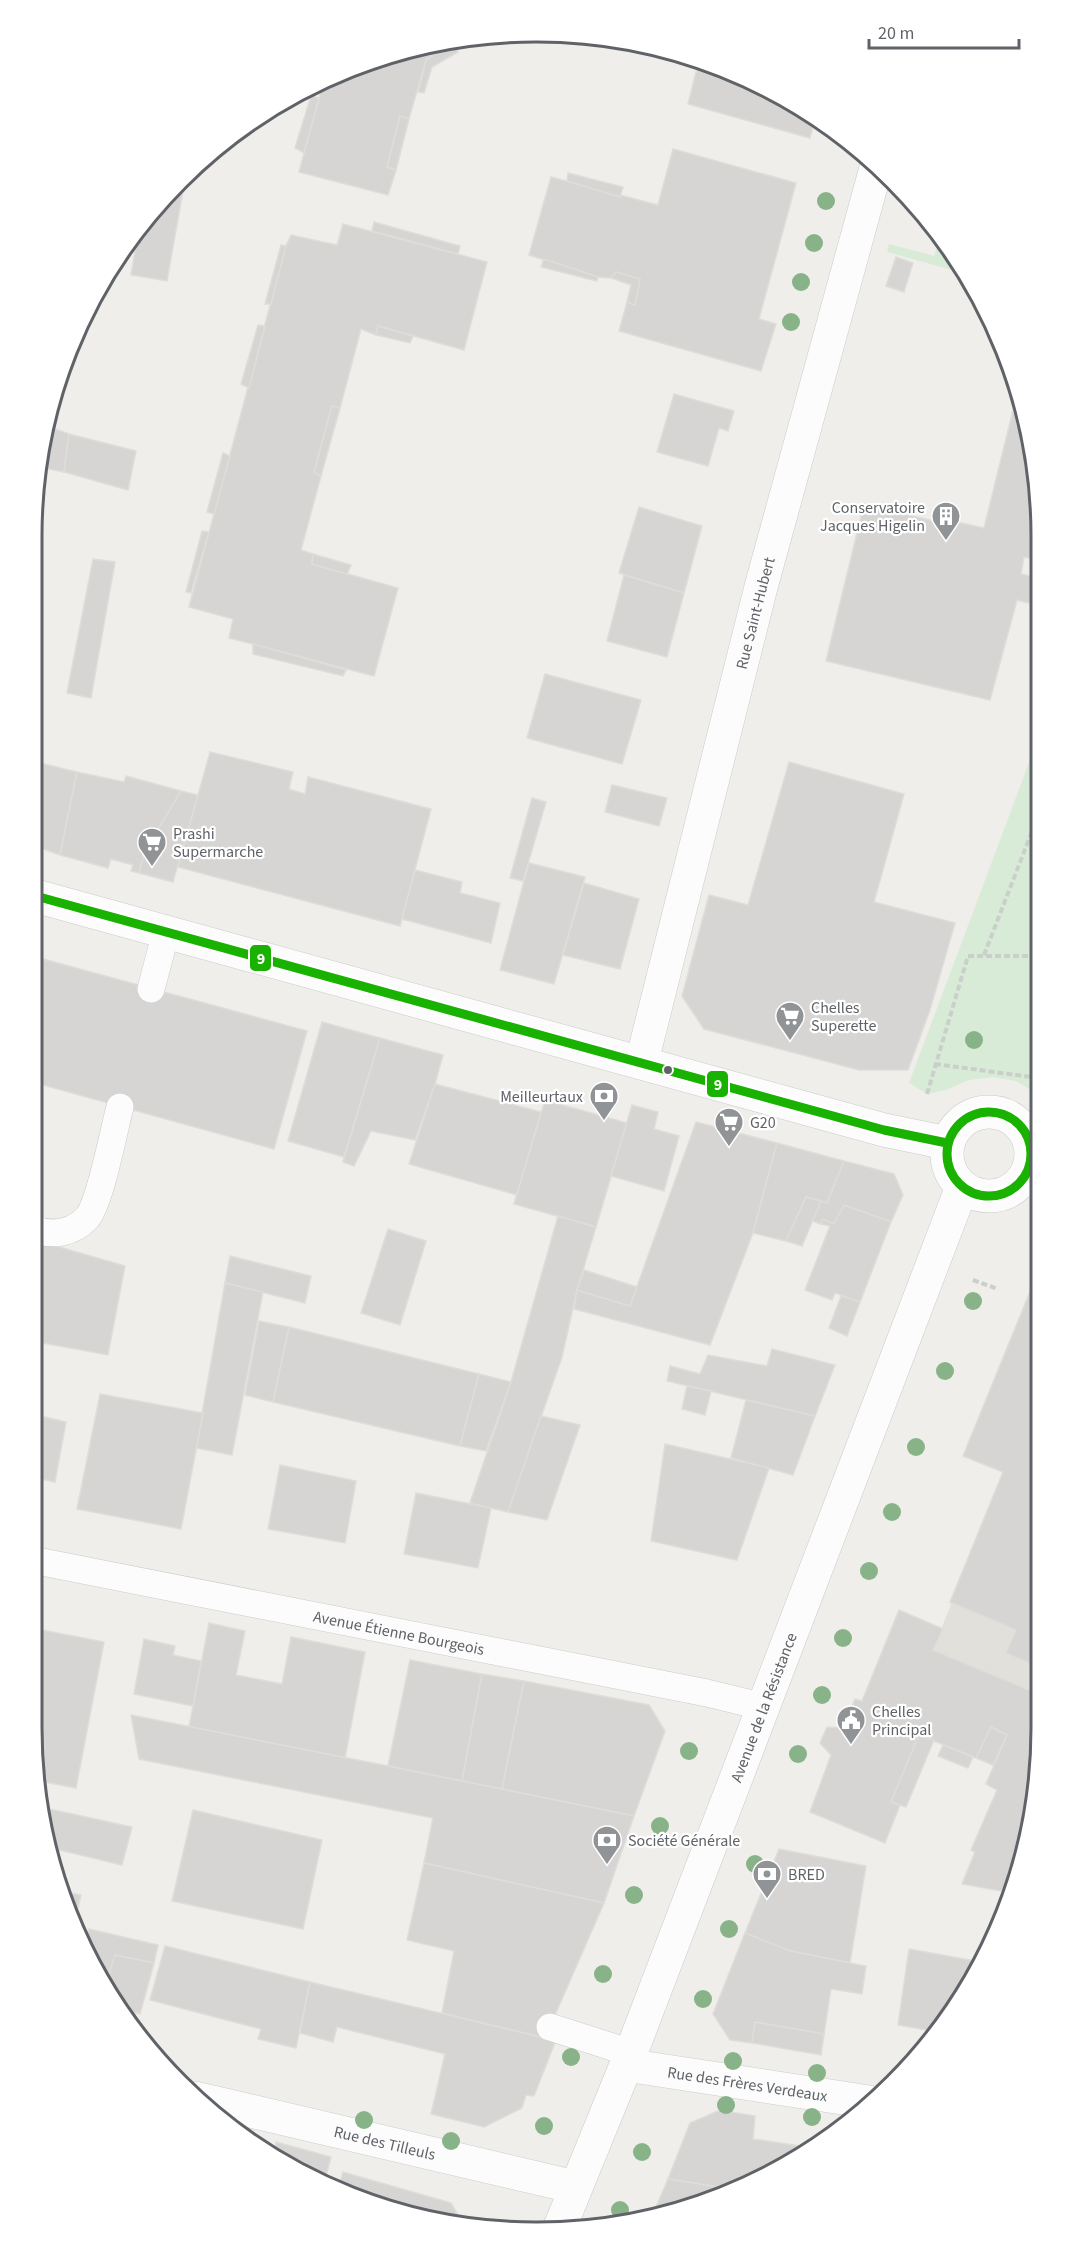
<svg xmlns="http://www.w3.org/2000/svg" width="1073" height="2264" viewBox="0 0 1073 2264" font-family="'Source Sans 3',sans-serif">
  <rect width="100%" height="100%" fill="#efeeea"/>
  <polygon fill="#e2e0da" points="1040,1267 1041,1695 933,1650 1003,1472"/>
  <g fill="#d8ebd6">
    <polygon points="941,235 963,273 887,252 889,244 934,256"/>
    <polygon points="1038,744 1039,1095 1016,1081 993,1077 969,1080 946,1090 927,1094 909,1083 1030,760 1033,760"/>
  </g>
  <g fill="#d6d5d3" stroke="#deddd9" stroke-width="1.5">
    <polygon points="607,38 635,41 663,50 661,56"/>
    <polygon points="451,40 453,43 426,60 409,119 400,116 387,167 396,170 388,195 299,172 324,80 344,70 438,41"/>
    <polygon points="453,43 458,52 432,67 424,93 418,92 426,60"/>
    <polygon points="699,60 730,70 815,119 810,138 688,104"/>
    <polygon points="311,96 319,98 304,153 295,148"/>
    <polygon points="400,116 409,119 396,170 387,167"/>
    <polygon points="673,149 796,183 759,319 776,324 761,371 619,331 627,302 635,305 640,279 616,272 611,278 598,277 529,255 551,177 658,205"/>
    <polygon points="568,173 623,187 620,197 567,181"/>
    <polygon points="186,174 167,281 131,275 139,228"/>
    <polygon points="374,222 460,246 458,254 372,231"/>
    <polygon points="343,224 487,262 464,350 378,326 376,335 361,329 340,408 332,406 314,472 321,476 301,550 313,554 312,564 398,588 374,676 229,638 233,619 189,607 286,246 291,235 337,245"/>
    <polygon points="281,245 286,246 271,304 265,304"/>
    <polygon points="896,257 913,263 904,292 886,286"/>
    <polygon points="544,259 598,277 597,281 541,267"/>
    <polygon points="616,272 640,279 635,305 627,302 631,285 611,278"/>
    <polygon points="258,325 265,326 249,388 241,384"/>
    <polygon points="378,326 413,336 410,343 376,335"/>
    <polygon points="674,394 734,411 728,431 719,428 708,466 657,452"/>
    <polygon points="1017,394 1037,470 1037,560 1024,557 1021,574 1036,577 1029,603 1017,600 990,700 826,661 864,504 946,524 947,520 984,528"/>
    <polygon points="332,406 340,408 321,476 314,472"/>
    <polygon points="45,425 69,434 64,472 38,467"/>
    <polygon points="69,434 136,451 128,490 64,472"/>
    <polygon points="223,453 230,456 214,514 207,512"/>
    <polygon points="639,507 702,526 684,593 619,573"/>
    <polygon points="202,531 209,532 191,593 186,592"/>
    <polygon points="313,554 351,565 347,574 312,564"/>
    <polygon points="93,559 115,562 91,698 67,693"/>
    <polygon points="624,575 684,593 667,657 607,641"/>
    <polygon points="253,644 346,670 343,676 253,654"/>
    <polygon points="545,674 641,700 622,764 527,738"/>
    <polygon points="210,752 293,772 289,789 305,794 308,777 431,809 400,926 178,867"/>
    <polygon points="32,761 77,772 60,855 32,845"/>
    <polygon points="789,762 904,794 874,902 955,923 930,1010 908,1070 859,1070 704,1029 682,996 709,895 748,905"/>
    <polygon points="77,772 124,782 126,776 181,791 145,851 139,873 131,871 133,865 111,859 108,868 60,855"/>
    <polygon points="612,785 667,798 659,826 605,812"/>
    <polygon points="181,791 198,795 173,882 139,873 145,851"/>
    <polygon points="532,798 546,802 523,881 510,878"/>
    <polygon points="529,863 585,877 554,984 500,970"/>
    <polygon points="415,870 462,882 460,893 500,903 491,943 402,919"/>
    <polygon points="584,883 639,899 620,969 563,955"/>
    <polygon points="32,956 307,1031 274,1149 32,1082"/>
    <polygon points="322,1022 380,1038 344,1157 288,1141"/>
    <polygon points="380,1038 443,1055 435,1084 415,1140 371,1131 354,1166 343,1162"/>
    <polygon points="435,1084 541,1112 517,1195 409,1164"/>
    <polygon points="545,1100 627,1123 596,1227 514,1204"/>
    <polygon points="632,1105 658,1112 654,1129 679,1136 664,1191 611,1176"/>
    <polygon points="696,1122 777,1143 753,1233 710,1345 574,1309 577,1290 630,1306"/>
    <polygon points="777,1143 844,1161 827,1203 806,1197 786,1241 753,1233"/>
    <polygon points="844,1161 894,1174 903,1195 891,1222 844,1205 834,1224 823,1219 821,1224 812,1221 821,1201 827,1203"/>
    <polygon points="806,1197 821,1201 802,1246 786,1241"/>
    <polygon points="844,1205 891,1222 860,1302 835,1293 832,1300 805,1290 830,1226 821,1224 823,1219 834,1224"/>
    <polygon points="558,1216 596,1227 577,1290 562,1357 508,1512 470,1503 511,1382"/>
    <polygon points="388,1229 426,1241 400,1325 361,1313"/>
    <polygon points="32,1239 125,1266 108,1355 32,1341 32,1345"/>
    <polygon points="230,1256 311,1276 305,1303 225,1283"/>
    <polygon points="1040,1267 1041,1668 1006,1653 1016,1630 950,1602 1003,1472 963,1456"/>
    <polygon points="584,1270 637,1287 630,1306 577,1290"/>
    <polygon points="225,1283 263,1292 232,1455 196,1448"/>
    <polygon points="841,1296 860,1302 847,1336 829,1328"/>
    <polygon points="259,1321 289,1327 273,1402 245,1395"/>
    <polygon points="289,1327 479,1374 460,1446 273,1402"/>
    <polygon points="772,1349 835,1365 815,1416 667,1381 670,1366 700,1374 708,1355 767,1366"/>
    <polygon points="479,1374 511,1382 486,1451 460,1446"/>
    <polygon points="687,1386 711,1391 705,1415 682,1409"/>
    <polygon points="100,1394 203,1413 181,1529 77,1509"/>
    <polygon points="746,1400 815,1416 793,1475 731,1458"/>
    <polygon points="32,1414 66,1422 55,1482 32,1477"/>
    <polygon points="541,1416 580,1425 547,1520 508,1512"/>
    <polygon points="665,1444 769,1468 737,1560 651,1541"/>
    <polygon points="280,1465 356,1481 345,1543 268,1529"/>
    <polygon points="416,1493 491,1508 478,1568 404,1554"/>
    <polygon points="899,1610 943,1629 933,1650 1041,1695 1041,1728 1032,1826 1012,1893 962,1884 975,1852 971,1850 997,1790 986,1784 1007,1735 991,1727 976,1758 919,1735 891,1802 900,1805 885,1843 810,1812 831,1755 820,1743 827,1727 843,1728 855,1699 862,1701"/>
    <polygon points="209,1623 245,1631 236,1675 282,1684 291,1637 365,1652 345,1758 189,1727"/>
    <polygon points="32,1628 104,1642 76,1788 40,1781 32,1727"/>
    <polygon points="144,1639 175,1646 173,1655 201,1661 193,1706 134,1694"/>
    <polygon points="410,1660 482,1674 462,1781 388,1766"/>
    <polygon points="482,1674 524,1681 502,1789 462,1781"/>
    <polygon points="524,1681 649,1705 665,1731 634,1816 502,1789"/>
    <polygon points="131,1715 388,1766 634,1816 604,1903 424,1863 433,1818 139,1759"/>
    <polygon points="991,1727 1007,1735 993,1765 976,1758"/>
    <polygon points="919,1735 934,1740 906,1807 891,1802"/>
    <polygon points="943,1745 973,1757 968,1768 938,1756"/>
    <polygon points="45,1808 132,1827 122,1865 51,1848"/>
    <polygon points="193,1810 322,1840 303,1929 172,1901"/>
    <polygon points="779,1849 866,1866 850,1963 790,1951 745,1933"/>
    <polygon points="424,1863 604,1903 545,2038 442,2013 454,1951 407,1940"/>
    <polygon points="58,1890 81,1895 75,1921"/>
    <polygon points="89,1929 158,1945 154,1963 115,1955 107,1981 86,1942"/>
    <polygon points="745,1933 790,1951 866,1966 862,1994 831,1989 824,2034 755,2022 752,2043 730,2040 713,2014"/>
    <polygon points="165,1946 310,1982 296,2048 258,2039 261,2029 150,2000"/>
    <polygon points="909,1949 976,1961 974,1975 956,2008 937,2032 898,2025"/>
    <polygon points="115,1955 154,1963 140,2014 122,2009 107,1981"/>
    <polygon points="310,1982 545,2038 556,2040 534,2096 526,2095 522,2108 484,2127 431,2114 445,2054 337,2027 333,2042 300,2033"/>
    <polygon points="755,2022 824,2034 821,2055 752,2043"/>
    <polygon points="720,2110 755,2116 753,2139 807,2147 760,2180 731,2189 668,2179 690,2123"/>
    <polygon points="276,2142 331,2157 325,2180 284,2165 273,2157"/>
    <polygon points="343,2172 451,2203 463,2224 438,2223 339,2185"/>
    <polygon points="668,2179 730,2189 654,2212"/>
  </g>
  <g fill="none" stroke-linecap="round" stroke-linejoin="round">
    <g stroke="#cbcccc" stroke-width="28">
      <g id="lane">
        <polyline points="151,989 166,932"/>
        <path d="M32,1229C52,1236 72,1234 87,1218C100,1204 114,1129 120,1107"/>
        <path id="s1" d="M32,1560L707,1693L764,1707"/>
        <polyline points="550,2027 631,2053"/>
      </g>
    </g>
    <g stroke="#cbcccc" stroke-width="34">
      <g id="street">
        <path id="s2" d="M642,1061L761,587L876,168"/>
        <polyline points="1031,1148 1039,1148"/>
        <path id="s3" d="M626,2065L869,2102"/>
        <path id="s4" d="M195,2098L575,2187"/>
      </g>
    </g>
    <g stroke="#cacacb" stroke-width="34">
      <g id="secondary">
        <polyline points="32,895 884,1130 947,1143"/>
        <circle cx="989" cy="1154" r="42"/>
        <path id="s5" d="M560,2227L631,2053L962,1187"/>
      </g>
    </g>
    <g stroke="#cacfcc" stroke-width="4" stroke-dasharray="6 3" stroke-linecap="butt">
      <polyline points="984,955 1038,816"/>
      <polyline points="935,1064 1039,1078"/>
      <polyline points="927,1094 968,956 1039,956"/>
      <polyline points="973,1280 998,1289"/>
    </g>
    <use href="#lane" stroke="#fdfcfc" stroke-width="27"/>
    <use href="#street" stroke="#fdfcfc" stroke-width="33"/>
    <use href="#secondary" stroke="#fdfcfc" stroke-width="33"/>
    <g stroke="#fff" stroke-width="14">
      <g id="bus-1">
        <polyline points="32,895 884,1130 947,1143"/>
        <circle cx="989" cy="1154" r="42"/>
      </g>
    </g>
    <use href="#bus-1" stroke="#19b200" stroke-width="9"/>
  </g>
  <g fill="#88b388">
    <circle cx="826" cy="201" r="9"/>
    <circle cx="814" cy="243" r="9"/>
    <circle cx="801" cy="282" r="9"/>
    <circle cx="791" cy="322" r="9"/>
    <circle cx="974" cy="1040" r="9"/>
    <circle cx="973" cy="1301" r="9"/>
    <circle cx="945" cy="1371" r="9"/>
    <circle cx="916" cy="1447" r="9"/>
    <circle cx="892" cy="1512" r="9"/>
    <circle cx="869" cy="1571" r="9"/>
    <circle cx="843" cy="1638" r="9"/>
    <circle cx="822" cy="1695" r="9"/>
    <circle cx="689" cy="1751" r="9"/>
    <circle cx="798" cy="1754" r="9"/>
    <circle cx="660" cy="1826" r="9"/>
    <circle cx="755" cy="1864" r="9"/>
    <circle cx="634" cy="1895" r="9"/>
    <circle cx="729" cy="1929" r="9"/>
    <circle cx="603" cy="1974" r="9"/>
    <circle cx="703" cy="1999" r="9"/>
    <circle cx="571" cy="2057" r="9"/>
    <circle cx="733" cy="2061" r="9"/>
    <circle cx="817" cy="2073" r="9"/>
    <circle cx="726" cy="2105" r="9"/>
    <circle cx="812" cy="2117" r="9"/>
    <circle cx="364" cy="2120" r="9"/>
    <circle cx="544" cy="2126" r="9"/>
    <circle cx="451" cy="2141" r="9"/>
    <circle cx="642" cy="2152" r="9"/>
    <circle cx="620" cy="2210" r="9"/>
  </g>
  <defs>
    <g id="building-pin" transform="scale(1.5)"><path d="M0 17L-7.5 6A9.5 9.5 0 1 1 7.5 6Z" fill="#919496" stroke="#fff"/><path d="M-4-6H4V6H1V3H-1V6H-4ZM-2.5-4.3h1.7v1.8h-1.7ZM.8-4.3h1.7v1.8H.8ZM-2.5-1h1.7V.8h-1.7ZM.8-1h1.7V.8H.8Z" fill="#fff"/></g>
    <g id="supermarket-pin" transform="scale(1.5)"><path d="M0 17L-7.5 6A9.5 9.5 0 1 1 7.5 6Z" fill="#919496" stroke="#fff"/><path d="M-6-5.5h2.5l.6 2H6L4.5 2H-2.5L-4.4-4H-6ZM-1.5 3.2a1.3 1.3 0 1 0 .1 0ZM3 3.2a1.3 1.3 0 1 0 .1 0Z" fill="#fff"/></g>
    <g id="bank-pin" transform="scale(1.5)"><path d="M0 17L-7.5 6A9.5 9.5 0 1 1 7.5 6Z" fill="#919496" stroke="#fff"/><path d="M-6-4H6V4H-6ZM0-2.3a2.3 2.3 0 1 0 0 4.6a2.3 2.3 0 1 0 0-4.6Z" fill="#fff"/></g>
    <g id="civic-pin" transform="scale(1.5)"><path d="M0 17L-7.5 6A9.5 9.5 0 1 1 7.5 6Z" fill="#919496" stroke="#fff"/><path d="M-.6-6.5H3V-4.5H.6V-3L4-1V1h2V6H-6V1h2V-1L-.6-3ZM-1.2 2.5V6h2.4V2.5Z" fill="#fff"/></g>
  </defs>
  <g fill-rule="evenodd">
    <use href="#building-pin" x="946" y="516"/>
    <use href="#supermarket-pin" x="152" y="842"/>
    <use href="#supermarket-pin" x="790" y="1016"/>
    <use href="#bank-pin" x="604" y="1096"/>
    <use href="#supermarket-pin" x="729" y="1122"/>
    <use href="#civic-pin" x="851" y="1720"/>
    <use href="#bank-pin" x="607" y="1840"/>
    <use href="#bank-pin" x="767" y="1874"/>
  </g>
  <circle fill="#5f6368" stroke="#fff" stroke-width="2" cx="668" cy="1070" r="5"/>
  <g text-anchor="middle" stroke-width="4.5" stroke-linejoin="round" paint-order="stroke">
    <g font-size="16" fill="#5f6368" stroke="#fff" text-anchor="start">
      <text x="925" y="513" text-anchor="end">Conservatoire<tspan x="925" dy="18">Jacques Higelin</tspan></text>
      <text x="173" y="839">Prashi<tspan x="173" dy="18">Supermarche</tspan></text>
      <text x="811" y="1013">Chelles<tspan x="811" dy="18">Superette</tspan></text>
      <text x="583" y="1102" text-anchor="end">Meilleurtaux</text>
      <text x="750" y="1128">G20</text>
      <text x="872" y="1717">Chelles<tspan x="872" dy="18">Principal</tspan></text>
      <text x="628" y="1846">Société Générale</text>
      <text x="788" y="1880">BRED</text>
    </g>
    <g font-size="16" fill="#5f6368" stroke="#fff">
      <text dy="6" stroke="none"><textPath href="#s2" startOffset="462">Rue Saint-Hubert</textPath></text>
      <text dy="6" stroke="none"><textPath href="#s1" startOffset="374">Avenue Étienne Bourgeois</textPath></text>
      <text dy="6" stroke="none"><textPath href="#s5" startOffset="558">Avenue de la Résistance</textPath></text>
      <text dy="6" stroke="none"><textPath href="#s3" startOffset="123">Rue des Frères Verdeaux</textPath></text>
      <text dy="6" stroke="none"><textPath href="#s4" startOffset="195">Rue des Tilleuls</textPath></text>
    </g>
  </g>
  <path d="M0 0H1073V2264H0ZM536 42H537A494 494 0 0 1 1031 536V1728A494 494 0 0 1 537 2222H536A494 494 0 0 1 42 1728V536A494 494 0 0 1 536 42Z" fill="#fff" fill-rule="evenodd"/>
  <path fill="none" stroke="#5f6368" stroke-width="3" d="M536 42H537A494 494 0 0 1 1031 536V1728A494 494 0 0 1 537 2222H536A494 494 0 0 1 42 1728V536A494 494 0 0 1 536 42Z"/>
  <g stroke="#fff" stroke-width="2">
    <rect x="249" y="944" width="23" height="28" rx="6" fill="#19b200"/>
    <rect x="706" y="1070" width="23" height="28" rx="6" fill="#19b200"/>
  </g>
  <g font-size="16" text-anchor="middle" font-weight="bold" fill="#fff">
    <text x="261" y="964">9</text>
    <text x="718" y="1090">9</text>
  </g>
  <path d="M869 39v9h150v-9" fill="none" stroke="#5f6368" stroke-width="3"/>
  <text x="878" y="39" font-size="18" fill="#5f6368" stroke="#ffffff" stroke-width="4.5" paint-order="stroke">20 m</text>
</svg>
